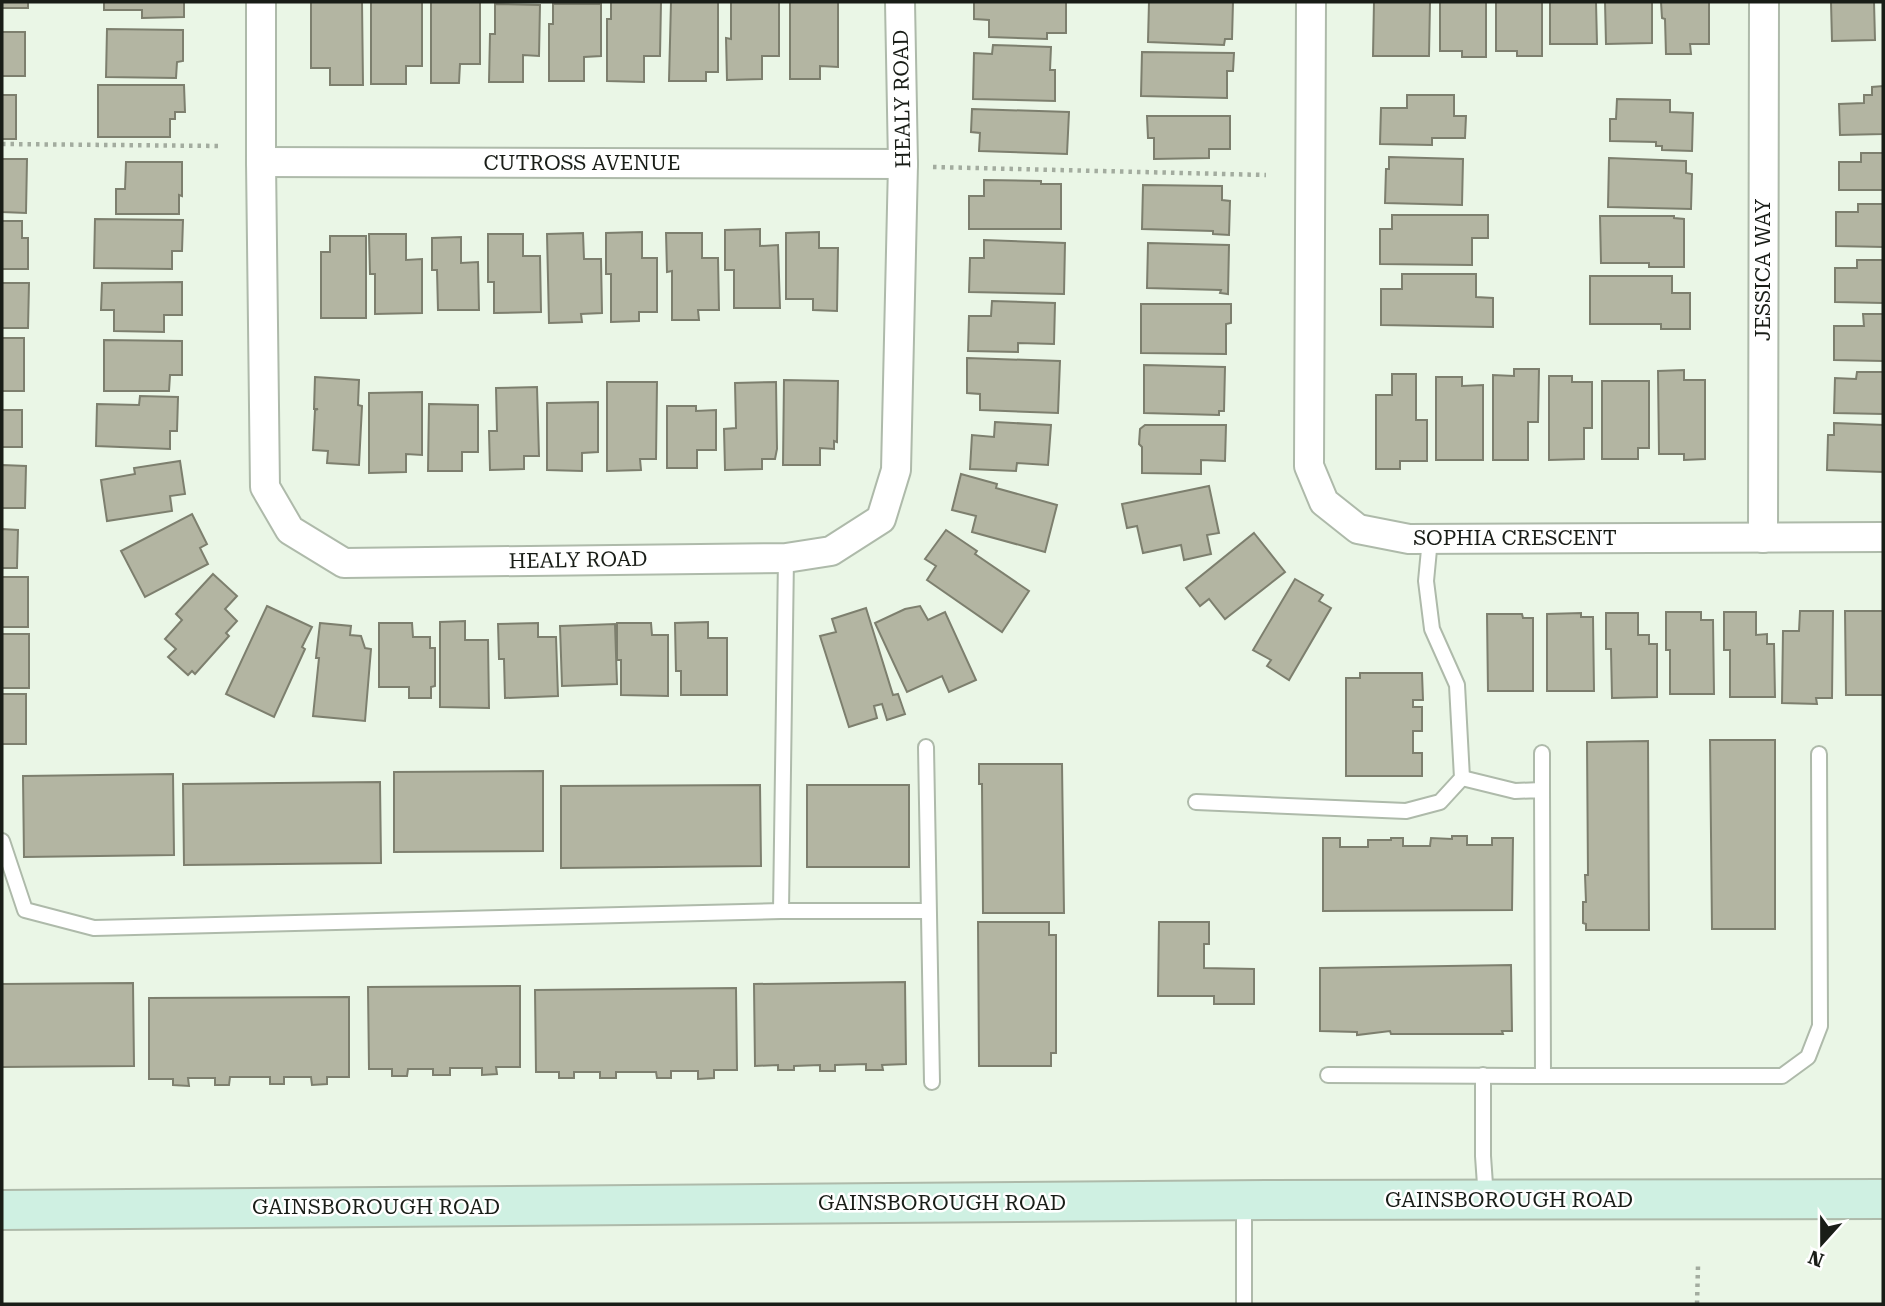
<svg xmlns="http://www.w3.org/2000/svg" width="1885" height="1306" viewBox="0 0 1885 1306" font-family="'Roboto Serif',serif">
  <rect width="100%" height="100%" fill="#eaf6e6"/>
  <g fill="#b3b5a2" stroke="#7d7f6e" stroke-width="2">
    <rect x="2" y="2" width="26" height="6"/>
    <polygon points="104,2 184,2 184,17 142,18 142,10 104,10"/>
    <polygon points="311,2 362,2 363,85 330,85 330,68 311,68"/>
    <polygon points="371,2 422,2 422,66 406,66 406,84 371,84"/>
    <polygon points="431,2 480,2 480,64 460,64 459,83 431,83"/>
    <polygon points="611,2 661,2 660,56 644,56 644,82 607,81 607,19 611,19"/>
    <polygon points="671,2 718,2 718,72 706,72 706,81 669,81"/>
    <polygon points="731,2 779,2 779,56 762,56 762,79 727,80 726,38 731,39"/>
    <polygon points="790,2 838,2 838,67 820,66 820,79 790,79"/>
    <polygon points="974,2 1066,2 1066,33 1047,33 1047,39 989,37 989,20 974,19"/>
    <polygon points="1149,2 1233,2 1232,39 1225,39 1224,45 1148,42"/>
    <polygon points="1374,2 1430,2 1429,56 1373,56"/>
    <polygon points="1440,2 1486,2 1486,57 1462,57 1462,51 1440,51"/>
    <polygon points="1496,2 1542,2 1542,56 1517,56 1517,51 1496,51"/>
    <polygon points="1550,2 1596,2 1597,44 1550,44"/>
    <polygon points="1605,2 1652,2 1652,43 1606,44"/>
    <polygon points="1661,2 1709,2 1709,44 1690,44 1691,54 1666,54 1665,19 1662,18"/>
    <polygon points="1831,2 1874,2 1875,40 1832,41"/>
    <polygon points="495,4 540,5 539,56 523,55 523,82 489,82 490,34 495,34"/>
    <polygon points="553,4 601,4 601,56 584,57 584,81 549,81 549,24 553,24"/>
    <polygon points="107,29 183,30 183,61 177,62 176,78 106,77"/>
    <rect x="2" y="32" width="23" height="44"/>
    <polygon points="993,45 1051,47 1050,70 1055,70 1055,101 973,99 974,53 992,54"/>
    <polygon points="1142,52 1234,53 1233,71 1227,71 1227,98 1141,96"/>
    <polygon points="98,85 184,85 185,112 175,112 175,119 170,119 170,137 98,137"/>
    <polygon points="1883,86 1883,134 1840,135 1839,104 1864,103 1864,95 1872,95 1872,87"/>
    <rect x="2" y="95" width="14" height="44"/>
    <polygon points="1407,95 1454,95 1454,116 1466,116 1465,138 1432,138 1432,145 1380,144 1381,108 1407,108"/>
    <polygon points="1617,99 1670,100 1670,112 1693,113 1692,151 1662,150 1662,146 1656,146 1656,142 1610,141 1610,119 1616,119"/>
    <polygon points="972,109 1069,112 1067,154 979,151 980,133 971,132"/>
    <polygon points="1147,116 1230,116 1230,149 1209,149 1209,158 1154,159 1154,138 1148,138"/>
    <polygon points="1861,153 1883,153 1883,190 1839,190 1839,162 1861,162"/>
    <polygon points="1389,157 1463,159 1462,205 1385,203 1386,169 1389,169"/>
    <polygon points="1609,158 1686,161 1686,173 1692,174 1691,209 1608,207"/>
    <polygon points="2,159 27,159 26,213 2,212"/>
    <polygon points="126,162 182,162 182,196 179,195 179,214 116,214 116,189 125,189"/>
    <polygon points="984,180 1041,181 1041,184 1061,184 1061,229 969,229 969,196 984,196"/>
    <polygon points="1143,185 1222,186 1222,200 1230,201 1229,235 1213,234 1213,231 1142,229"/>
    <polygon points="1858,204 1883,204 1883,247 1836,246 1836,212 1858,212"/>
    <polygon points="1392,215 1488,215 1488,238 1472,238 1472,265 1380,264 1380,229 1392,229"/>
    <polygon points="1600,216 1674,216 1674,218 1684,219 1684,267 1649,267 1649,263 1601,263"/>
    <polygon points="95,219 183,220 182,251 172,251 172,269 94,268"/>
    <polygon points="2,221 22,221 22,238 28,238 28,269 2,269"/>
    <polygon points="760,229 760,246 778,245 780,308 734,308 734,270 725,270 725,230"/>
    <polygon points="642,232 642,258 657,258 657,312 639,312 639,321 611,322 611,274 606,274 606,233"/>
    <polygon points="819,232 819,248 838,248 837,311 813,310 813,299 786,299 786,233"/>
    <polygon points="583,233 584,259 601,259 602,313 581,314 582,322 549,323 547,234"/>
    <polygon points="666,233 702,233 702,258 718,258 719,310 698,310 699,320 672,320 672,271 667,272"/>
    <polygon points="369,234 406,234 406,260 422,259 422,313 375,314 375,274 370,274"/>
    <polygon points="488,234 523,234 523,256 540,256 541,312 494,313 494,282 488,282"/>
    <polygon points="330,236 366,236 366,318 321,318 321,252 330,252"/>
    <polygon points="461,237 461,263 478,262 479,310 438,310 437,270 432,270 432,238"/>
    <polygon points="984,240 1065,243 1064,294 969,292 970,258 984,258"/>
    <polygon points="1148,243 1229,245 1228,294 1220,293 1221,290 1147,288"/>
    <polygon points="1857,260 1883,260 1883,303 1835,302 1835,268 1857,268"/>
    <polygon points="1402,274 1476,274 1476,297 1493,298 1493,327 1381,325 1381,289 1402,289"/>
    <polygon points="1590,276 1672,276 1672,293 1690,293 1690,329 1661,329 1661,324 1590,324"/>
    <polygon points="182,282 182,315 164,315 164,332 114,331 114,310 101,310 102,283"/>
    <polygon points="2,283 29,283 28,328 2,328"/>
    <polygon points="992,301 1055,303 1054,344 1018,343 1018,352 968,351 969,316 991,316"/>
    <polygon points="1141,304 1231,304 1231,323 1226,324 1226,354 1141,353"/>
    <polygon points="1863,314 1883,314 1883,361 1834,360 1834,326 1864,326"/>
    <rect x="2" y="338" width="22" height="53"/>
    <polygon points="104,340 182,341 182,375 170,375 169,391 104,391"/>
    <polygon points="967,358 1060,361 1058,413 980,410 980,394 967,393"/>
    <polygon points="1144,365 1225,367 1224,411 1219,411 1219,415 1144,413"/>
    <polygon points="1514,369 1539,369 1538,422 1528,422 1528,460 1493,460 1493,375 1514,376"/>
    <polygon points="1684,370 1684,380 1705,380 1705,459 1684,460 1684,454 1659,454 1658,371"/>
    <polygon points="1857,372 1883,372 1883,414 1834,413 1835,378 1856,379"/>
    <polygon points="1392,374 1416,374 1416,420 1427,420 1427,461 1400,461 1400,469 1376,469 1376,395 1392,395"/>
    <polygon points="1549,376 1572,376 1572,382 1592,382 1592,428 1584,428 1584,459 1549,460"/>
    <polygon points="315,377 359,380 358,405 362,406 359,465 327,463 328,451 313,450 315,410 318,409 314,409"/>
    <polygon points="1436,377 1462,377 1462,386 1483,385 1483,460 1436,460"/>
    <polygon points="784,380 838,381 837,442 834,441 834,449 820,448 820,465 783,465"/>
    <polygon points="1602,381 1649,381 1649,448 1638,448 1638,459 1602,459"/>
    <polygon points="607,382 657,382 656,459 640,459 641,470 607,471"/>
    <polygon points="776,382 777,449 775,459 762,459 762,469 725,470 724,429 736,428 735,383"/>
    <polygon points="537,387 539,456 524,456 524,469 490,470 489,431 497,431 496,388"/>
    <polygon points="422,392 422,455 406,454 406,472 369,473 369,393"/>
    <polygon points="140,396 178,397 177,431 170,431 170,449 96,446 97,404 139,405"/>
    <polygon points="598,402 598,452 582,453 582,471 547,470 547,403"/>
    <polygon points="429,404 478,405 478,452 462,452 462,471 428,471"/>
    <polygon points="667,406 696,406 696,411 716,410 716,450 697,450 697,468 667,468"/>
    <rect x="2" y="410" width="20" height="37"/>
    <polygon points="995,422 1051,425 1048,465 1017,463 1016,471 970,469 972,435 994,437"/>
    <polygon points="1834,423 1883,425 1883,472 1827,470 1828,435 1834,435"/>
    <polygon points="1145,425 1226,425 1225,461 1201,460 1201,474 1142,473 1142,447 1139,444 1140,429"/>
    <polygon points="180,461 185,494 170,496 172,511 107,521 101,480 135,474 134,468"/>
    <polygon points="2,465 26,466 25,508 2,508"/>
    <polygon points="961,474 997,484 996,488 1057,505 1045,552 972,532 976,516 952,510"/>
    <polygon points="1209,486 1219,533 1207,535 1211,554 1184,560 1181,545 1143,553 1137,526 1127,528 1122,504"/>
    <polygon points="192,514 207,544 200,548 208,564 145,597 121,551"/>
    <polygon points="2,529 18,530 17,568 2,568"/>
    <polygon points="946,530 977,551 975,554 1029,591 1002,632 927,580 936,566 925,559"/>
    <polygon points="1254,533 1285,572 1225,619 1209,599 1200,606 1186,588"/>
    <polygon points="213,574 237,596 225,609 237,621 226,633 229,636 195,674 192,671 188,675 168,657 176,649 165,639 182,620 176,614"/>
    <rect x="2" y="577" width="26" height="50"/>
    <polygon points="1295,579 1323,595 1319,601 1331,608 1289,680 1267,666 1271,660 1253,650"/>
    <polygon points="267,606 312,627 302,647 305,649 274,717 226,694"/>
    <polygon points="920,606 928,620 945,612 976,680 949,692 942,676 907,692 875,623 905,609"/>
    <polygon points="866,608 893,695 898,694 905,714 887,720 882,704 874,706 877,718 849,727 820,636 836,632 832,619"/>
    <polygon points="1800,611 1833,611 1832,698 1816,698 1817,704 1782,703 1783,631 1799,631"/>
    <polygon points="1845,611 1883,611 1883,695 1846,695"/>
    <polygon points="1666,612 1701,612 1701,620 1713,620 1714,694 1670,694 1670,650 1666,650"/>
    <polygon points="1724,612 1756,612 1756,635 1767,634 1767,644 1774,644 1775,697 1730,697 1730,650 1724,650"/>
    <polygon points="1581,613 1581,617 1593,617 1594,691 1547,691 1547,614"/>
    <polygon points="1606,613 1638,613 1638,635 1649,635 1649,644 1657,644 1657,697 1612,698 1611,649 1606,649"/>
    <polygon points="1487,614 1522,614 1523,618 1533,618 1533,691 1488,691"/>
    <polygon points="465,621 465,640 488,640 489,708 440,707 440,622"/>
    <polygon points="708,622 708,638 727,638 727,695 681,695 681,671 676,671 675,623"/>
    <polygon points="320,623 351,626 350,635 361,636 365,648 371,649 365,721 313,716 319,658 316,658"/>
    <polygon points="379,623 412,623 413,637 430,637 430,648 435,648 435,686 431,687 431,698 409,698 409,687 379,687"/>
    <polygon points="538,623 538,637 556,637 558,696 505,698 504,659 499,659 498,624"/>
    <polygon points="617,623 651,623 652,635 668,635 668,696 621,695 621,660 617,660"/>
    <polygon points="615,624 617,684 562,686 560,626"/>
    <rect x="2" y="634" width="27" height="54"/>
    <polygon points="1360,673 1422,673 1423,700 1413,700 1413,707 1422,707 1422,731 1413,731 1413,753 1422,753 1422,776 1346,776 1346,678 1360,678"/>
    <rect x="2" y="694" width="24" height="50"/>
    <polygon points="1710,740 1775,740 1775,929 1712,929"/>
    <polygon points="1648,741 1649,930 1586,930 1586,924 1583,923 1583,902 1586,902 1585,875 1588,875 1587,742"/>
    <polygon points="979,764 1062,764 1064,913 983,913 982,784 979,784"/>
    <polygon points="543,771 543,851 394,852 394,772"/>
    <polygon points="173,774 174,855 24,857 23,776"/>
    <polygon points="380,782 381,863 184,865 183,784"/>
    <polygon points="760,785 761,866 561,868 561,786"/>
    <rect x="807" y="785" width="102" height="82"/>
    <polygon points="1452,836 1467,836 1467,845 1492,845 1492,838 1513,838 1512,910 1323,911 1323,838 1340,838 1340,847 1368,847 1368,840 1391,840 1391,838 1403,838 1403,846 1430,846 1431,838 1452,839"/>
    <polygon points="978,922 1049,922 1049,935 1056,935 1056,1053 1051,1053 1051,1066 979,1066"/>
    <polygon points="1159,922 1209,922 1209,944 1204,944 1204,968 1254,969 1254,1004 1214,1004 1214,996 1158,996"/>
    <polygon points="1511,965 1512,1031 1502,1031 1503,1034 1391,1034 1390,1031 1357,1035 1357,1032 1320,1031 1320,968"/>
    <polygon points="905,982 906,1064 882,1065 883,1070 866,1070 866,1064 835,1065 835,1071 820,1071 820,1065 794,1066 794,1070 778,1070 778,1065 755,1066 754,984"/>
    <polygon points="133,983 134,1066 2,1067 2,984"/>
    <polygon points="520,986 520,1067 496,1067 497,1074 482,1075 482,1068 450,1068 450,1075 433,1075 433,1069 408,1069 407,1076 392,1076 392,1069 369,1069 368,987"/>
    <polygon points="736,988 737,1070 714,1070 714,1078 698,1079 698,1071 671,1071 671,1078 657,1078 656,1072 616,1072 616,1078 600,1078 600,1072 574,1072 574,1078 559,1078 559,1072 536,1072 535,990"/>
    <polygon points="349,997 349,1077 327,1077 327,1084 312,1085 311,1077 284,1077 284,1084 270,1084 270,1077 230,1077 229,1085 215,1085 215,1078 188,1078 189,1086 173,1085 173,1079 149,1079 149,998"/>
  </g>
  <g fill="none" stroke-linecap="round" stroke-linejoin="round">
    <g stroke="#aebaaa" stroke-width="18">
      <g id="service">
        <polyline points="926,747 932,1082"/>
        <polyline points="1542,753 1542,790"/>
        <polyline points="1462,778 1515,791 1542,790 1543,1076 1782,1076 1808,1057 1820,1026 1819,754"/>
        <polyline points="1196,802 1406,811 1440,802 1462,778 1457,685 1432,629 1426,581 1430,539"/>
        <polyline points="2,841 25,910 94,928 781,911 786,558"/>
        <polyline points="781,911 928,911"/>
        <polyline points="1328,1075 1543,1076"/>
        <polyline points="1483,1075 1483,1156 1486,1199"/>
        <polyline points="1244,1304 1244,1202"/>
      </g>
    </g>
    <g stroke="#aebaaa" stroke-width="32">
      <g id="minor">
        <polyline points="261,2 261,162 265,487 290,530 344,563 786,558 831,551 881,519 896,470 903,164 900,2"/>
        <polyline points="1311,2 1309,466 1324,502 1358,529 1409,539 1883,537"/>
        <polyline points="261,162 903,164"/>
        <polyline points="1763,538 1764,2"/>
      </g>
    </g>
    <g stroke="#aebaaa" stroke-width="42">
      <polyline id="secondary" points="2,1210 1266,1200 1883,1199"/>
    </g>
    <g stroke="#a3ac9f" stroke-width="4.5" stroke-dasharray="3.5 5" stroke-linecap="butt">
      <polyline points="2,144 221,146"/>
      <polyline points="933,167 1266,175"/>
      <polyline points="1697,1304 1698,1266"/>
    </g>
    <use href="#service" stroke="#fff" stroke-width="14"/>
    <use href="#minor" stroke="#fff" stroke-width="28"/>
    <use href="#secondary" stroke="#cff0e2" stroke-width="38"/>
  </g>
  <g text-anchor="middle" stroke-width="5" stroke-linejoin="round" paint-order="stroke">
    <g font-size="21" fill="#191d17" stroke="#fff">
      <text transform="translate(902 99) rotate(-91)" y="7">HEALY ROAD</text>
      <text x="582" y="170">CUTROSS AVENUE</text>
      <text transform="translate(1763 270) rotate(-90)" y="7">JESSICA WAY</text>
      <text x="1515" y="545">SOPHIA CRESCENT</text>
      <text transform="translate(578 560) rotate(-1)" y="7">HEALY ROAD</text>
      <text x="1509" y="1207">GAINSBOROUGH ROAD</text>
      <text x="942" y="1210">GAINSBOROUGH ROAD</text>
      <text x="376" y="1214">GAINSBOROUGH ROAD</text>
    </g>
  </g>
  <rect width="1885" height="1306" fill="none" stroke="#191d17" stroke-width="7"/>
  <g transform="translate(1822 1243) rotate(201)" stroke="#ffffff" stroke-width="5" paint-order="stroke">
  <path d="M0-5L12 26L0 18L-12 26Z" fill="#191d17"/>
  <text y="-10" font-size="19" font-weight="bold" text-anchor="middle" fill="#191d17">N</text>
  </g>
</svg>
